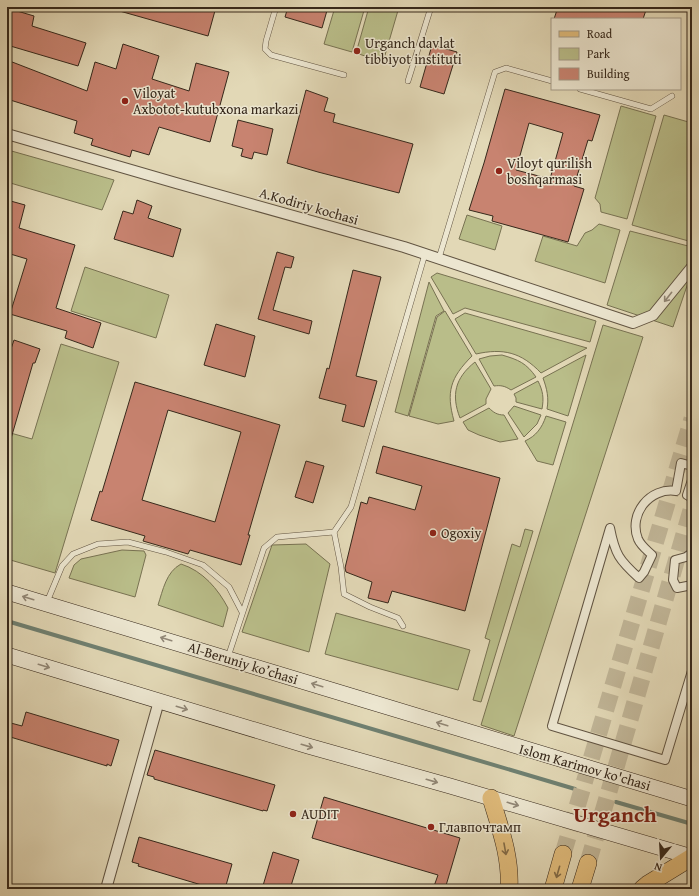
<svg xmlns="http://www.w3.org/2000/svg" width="699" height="896" viewBox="0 0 699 896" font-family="'Gentium Book Plus',serif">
  <rect width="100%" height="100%" fill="#e2d8b6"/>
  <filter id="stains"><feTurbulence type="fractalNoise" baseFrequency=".005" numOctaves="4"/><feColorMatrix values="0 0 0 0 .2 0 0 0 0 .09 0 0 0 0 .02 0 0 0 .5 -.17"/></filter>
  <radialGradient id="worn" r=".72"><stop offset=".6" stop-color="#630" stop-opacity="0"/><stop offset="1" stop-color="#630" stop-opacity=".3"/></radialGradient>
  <g fill="#b9bd89" stroke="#787252">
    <polygon points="335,7 365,7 352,52 324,44"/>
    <polygon points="369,7 399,7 383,62 356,53"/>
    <polygon points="621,106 656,116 627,219 601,212 600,204 595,198"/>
    <polygon points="664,115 692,123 692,242 632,225"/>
    <polygon points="8,150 114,180 102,210 7,182 7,154"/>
    <polygon points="467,215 502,226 495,250 459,239"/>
    <polygon points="599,224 620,230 605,283 535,261 543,236 577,246 585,233 592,230"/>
    <polygon points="630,231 692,247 692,271 673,327 607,305"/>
    <polygon points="85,267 169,295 156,338 71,311"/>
    <polygon points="437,273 596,321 590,342 465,308 453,314 431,277"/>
    <polygon points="429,282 444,311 436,316 408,416 395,412"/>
    <path d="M445,311L472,356C450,378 446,392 454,421L438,424L409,416L437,317Z"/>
    <path d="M465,313L587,348L541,373C521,352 503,348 476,354L455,319Z"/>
    <polygon points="603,325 643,337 514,736 481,725"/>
    <polygon points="61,344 119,362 55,573 7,559 7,432 32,439"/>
    <path d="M502,355C519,360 526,363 536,377L511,390C505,386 501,385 494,386L479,359L490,356Z"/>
    <path d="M586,355L568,416L547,409C549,398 547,389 543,378Z"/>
    <path d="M475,362L491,389L486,399V404L460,418C451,395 455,378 475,362Z"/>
    <path d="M538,381C543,391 544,398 542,409L516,402V398L514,394Z"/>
    <polygon points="514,406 541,415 537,424 524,437 508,413"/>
    <path d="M489,408C493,412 497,415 504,415L518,439L500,442L479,435L468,430L463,422Z"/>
    <path d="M546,416L566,422L553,465L537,461L525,441C536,436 542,428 546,416Z"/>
    <polygon points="525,529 533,531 481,702 473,700 490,640 485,638 512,544 520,547"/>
    <polygon points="306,544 330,564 309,652 242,632 272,545"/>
    <polygon points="122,550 144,551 146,555 135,597 69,578 74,565 81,559"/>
    <path d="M181,564C203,571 218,589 228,608L223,627L158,605C163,590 166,572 181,564Z"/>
    <polygon points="336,613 470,650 458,690 325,654"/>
  </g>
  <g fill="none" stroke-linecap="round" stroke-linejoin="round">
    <g stroke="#6f8071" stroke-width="4">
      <polyline points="7,621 575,789"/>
      <polyline points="616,802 692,824"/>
    </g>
  </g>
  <g fill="#c88370" stroke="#36281b" fill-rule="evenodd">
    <polygon points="117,7 216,7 208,36 116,10"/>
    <polygon points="288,7 328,7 322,28 285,17"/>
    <polygon points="558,7 647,7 643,19 554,19"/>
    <polygon points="7,8 34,16 32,26 86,43 78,66 7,45"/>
    <polygon points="123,44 159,56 152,79 189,91 196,63 229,72 210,142 159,127 149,155 132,150 130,157 91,145 93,139 74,133 77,121 7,99 7,60 87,91 95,62 116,69"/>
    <polygon points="432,45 457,52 444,94 420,87"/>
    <path d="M505,89L600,115L592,141L588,140L574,186L584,189L568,242L492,221L493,216L469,210L484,163ZM529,123L563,133L550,179L516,170Z"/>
    <polygon points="306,90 328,98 324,111 335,114 333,122 413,144 399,193 318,172 287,163"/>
    <polygon points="238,120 273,129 267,155 254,152 252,159 241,156 243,149 232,146"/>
    <polygon points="7,200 25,205 19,228 75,245 56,308 101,323 93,348 65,338 67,331 10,314 27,259 7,253"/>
    <polygon points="137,200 152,206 148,218 181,229 173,257 114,239 123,211 133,214"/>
    <polygon points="277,252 294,257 291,268 285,267 273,310 312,321 309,334 258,319"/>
    <polygon points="353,270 381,277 356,376 377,381 364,427 342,421 346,405 319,398 327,368 329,369"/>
    <polygon points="216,324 255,336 245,377 204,365"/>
    <polygon points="14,340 40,349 35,363 33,363 10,442 7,441 7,361"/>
    <path d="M135,382L280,425L248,535H250L241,565L190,550L188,554L143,541L145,536L91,520L100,491L102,492ZM168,410L241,432L215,522L142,500Z"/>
    <polygon points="383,446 500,478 465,611 392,591 388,603 368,598 372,582 346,572 345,568 361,502 367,504 369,497 415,510 422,486 376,473"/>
    <polygon points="306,461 324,466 313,503 295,497"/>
    <polygon points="26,712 119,740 111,766 107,764 107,766 7,736 7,722 22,726"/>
    <polygon points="155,750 275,785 267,811 263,810 263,811 154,779 154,777 147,775"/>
    <polygon points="324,797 460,838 445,889 433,889 438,875 312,838"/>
    <polygon points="139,837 232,864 225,889 215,889 138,866 139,864 132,862"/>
    <polygon points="273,852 299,860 290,889 262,889"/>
  </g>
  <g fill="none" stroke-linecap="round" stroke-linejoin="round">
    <g stroke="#c0b597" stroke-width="17" stroke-dasharray="17 8" stroke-linecap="butt">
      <polyline points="563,854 692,419"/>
      <polyline points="588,863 692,507"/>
    </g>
    <g stroke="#615442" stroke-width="6">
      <g id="service">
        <polyline points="276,7 266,41 265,49 271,55 344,75"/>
        <polyline points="408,81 431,7"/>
        <polyline points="580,89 651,109 672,96"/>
        <polyline points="439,258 495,72 506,68 552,81"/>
        <polyline points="334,532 341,567 344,594 370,607 398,618 403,626"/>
        <polyline points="47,602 62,566 73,554 98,544 128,542 166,552 203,565 229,587 242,612"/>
        <polyline points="228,657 264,548 277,537 334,532 351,507 425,254"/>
      </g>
    </g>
    <g stroke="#615442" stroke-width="10">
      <g id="pedestrian">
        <path d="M692,466L681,463L676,491C650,487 628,514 638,539C641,546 647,550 652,555L644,572L639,578C619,560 615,554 610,528L552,726L665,760L692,671"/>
        <polyline points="692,480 687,495 692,498"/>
        <polyline points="692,553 686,557 675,560 673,580 677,588 692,585"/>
      </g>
    </g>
    <g stroke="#615442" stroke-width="12">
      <g id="minor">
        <polyline points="7,134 176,183 404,247 633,323 653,315 692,267"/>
        <polyline points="106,889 159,701"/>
      </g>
    </g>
    <g stroke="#36281b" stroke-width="16">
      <g id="secondary">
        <path d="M7,592C236,660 463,731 692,799"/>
        <polyline points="7,655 308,746 450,786 692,857"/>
      </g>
    </g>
    <g stroke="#36281b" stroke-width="18">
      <g id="primary">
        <path d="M491,798C500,828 511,857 509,889"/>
        <polyline points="553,889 563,854"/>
        <polyline points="580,889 588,863"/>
        <polyline points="642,889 648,884 692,857"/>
      </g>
    </g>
    <use href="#service" stroke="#ece6d0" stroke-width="5"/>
    <use href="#pedestrian" stroke="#ece6d0" stroke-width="8"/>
    <use href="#minor" stroke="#ece6d0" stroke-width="10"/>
    <use href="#secondary" stroke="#ece6d0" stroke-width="15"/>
    <use href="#primary" stroke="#e1bc7b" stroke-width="17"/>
  </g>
  <defs><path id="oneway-shaft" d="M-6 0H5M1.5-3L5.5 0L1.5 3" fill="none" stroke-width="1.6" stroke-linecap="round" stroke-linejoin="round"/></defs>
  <g stroke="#918776">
    <use href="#oneway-shaft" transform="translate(668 297) rotate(128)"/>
    <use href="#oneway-shaft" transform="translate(28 598) rotate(-163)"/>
    <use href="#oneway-shaft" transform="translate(166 639) rotate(-163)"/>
    <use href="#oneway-shaft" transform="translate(44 666) rotate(17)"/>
    <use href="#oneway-shaft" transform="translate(317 685) rotate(-163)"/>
    <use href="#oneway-shaft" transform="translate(182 708) rotate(17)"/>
    <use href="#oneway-shaft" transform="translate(442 724) rotate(-163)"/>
    <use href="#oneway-shaft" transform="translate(307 746) rotate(16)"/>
    <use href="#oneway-shaft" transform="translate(432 781) rotate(16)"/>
    <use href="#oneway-shaft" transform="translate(513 804) rotate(16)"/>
  </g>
  <g stroke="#836b46">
    <use href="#oneway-shaft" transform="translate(505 849) rotate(80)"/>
    <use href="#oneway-shaft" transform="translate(558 872) rotate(106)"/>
  </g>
  <g fill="#8f2418" stroke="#ece6d0" stroke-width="1.5">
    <circle cx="357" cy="51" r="4"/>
    <circle cx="125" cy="101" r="4"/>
    <circle cx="499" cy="171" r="4"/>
    <circle cx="433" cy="533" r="4"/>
    <circle cx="293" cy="814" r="4"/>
    <circle cx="431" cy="827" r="4"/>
  </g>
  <g text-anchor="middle" stroke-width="3" stroke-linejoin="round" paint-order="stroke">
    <g font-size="14" fill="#36281b" stroke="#ece6d0" text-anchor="start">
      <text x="365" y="48">Urganch davlat<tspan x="365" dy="16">tibbiyot instituti</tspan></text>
      <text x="133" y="98">Viloyat<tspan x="133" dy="16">Axbotot-kutubxona markazi</tspan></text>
      <text x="507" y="168">Viloyt qurilish<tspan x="507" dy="16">boshqarmasi</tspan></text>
      <text x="441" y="538">Ogoxiy</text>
      <text x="301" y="819">AUDIT</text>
      <text x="439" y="832">Главпочтамп</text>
    </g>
    <g font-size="14" fill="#36281b" stroke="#ece6d0">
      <text transform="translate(309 206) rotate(16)" y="5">A.Kodiriy kochasi</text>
      <text transform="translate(243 663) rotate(17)" y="5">Al-Beruniy ko’chasi</text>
      <text transform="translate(585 767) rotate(16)" y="5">Islom Karimov ko'chasi</text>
    </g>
    <g font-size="22" font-weight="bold" fill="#7a1f14" stroke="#ece6d0">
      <text x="615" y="822">Urganch</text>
    </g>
  </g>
  <rect width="699" height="896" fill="none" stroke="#e2d8b6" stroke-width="24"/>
  <rect x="8" y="8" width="683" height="880" fill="none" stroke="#36281b" stroke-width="2"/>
  <rect x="12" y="12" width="675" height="872" fill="none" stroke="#36281b"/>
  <rect x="551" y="18" width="130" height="72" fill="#ece6d0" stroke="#a39a88"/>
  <rect x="559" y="31" width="20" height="6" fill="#e1bc7b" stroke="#a39a88"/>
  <text x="587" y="38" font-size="12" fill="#36281b">Road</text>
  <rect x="559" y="48" width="20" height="12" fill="#b9bd89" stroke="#a39a88"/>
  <text x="587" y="58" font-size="12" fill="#36281b">Park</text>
  <rect x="559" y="68" width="20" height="12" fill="#c88370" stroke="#a39a88"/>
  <text x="587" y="78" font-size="12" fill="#36281b">Building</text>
  <g transform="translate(661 858) rotate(198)" stroke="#ece6d0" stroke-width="3" paint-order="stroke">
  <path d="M0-3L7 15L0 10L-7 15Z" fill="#36281b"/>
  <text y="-6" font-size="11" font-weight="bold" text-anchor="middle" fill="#36281b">N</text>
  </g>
  <rect width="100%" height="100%" filter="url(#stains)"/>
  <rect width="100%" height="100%" fill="url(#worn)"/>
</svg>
